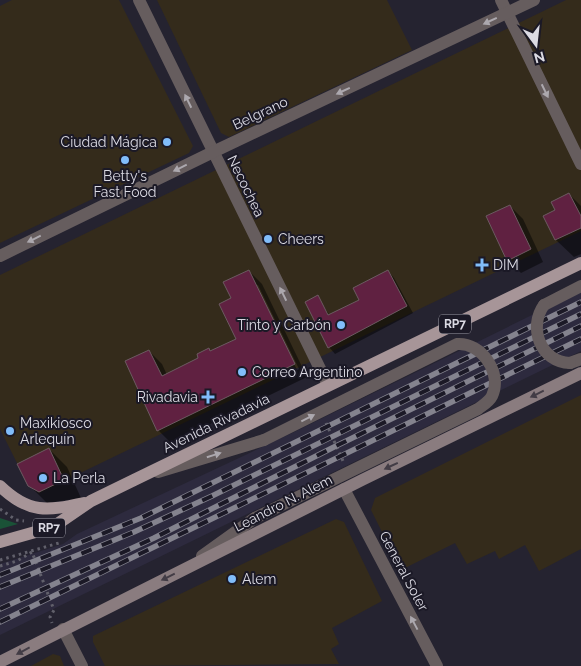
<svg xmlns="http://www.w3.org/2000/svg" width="581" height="666" viewBox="0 0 581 666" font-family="Raleway,sans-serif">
  <rect width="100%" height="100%" fill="#252330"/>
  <g fill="#342b1b">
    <polygon points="12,0 119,0 193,146 189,153 0,243 0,6"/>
    <polygon points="157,0 387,0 412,50 229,137 221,133"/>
    <polygon points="566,0 581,0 581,231 39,493 28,485 0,429 0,275"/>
    <polygon points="581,395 581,549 539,571 525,545 499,559 495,551 467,564 455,543 401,570 371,510 375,498"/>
    <polygon points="336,519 344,522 382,601 332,628 339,644 331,649 339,664 105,666 93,642 93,636"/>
    <polygon points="53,654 60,656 64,666 31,666"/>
  </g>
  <polygon fill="#2d2a3e" points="581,291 581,351 0,635 0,564 63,544 77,534 292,433"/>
  <polygon fill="#1a5237" points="0,518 18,524 0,529"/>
  <g fill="#0007" fill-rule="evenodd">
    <polygon points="569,194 581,206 581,254 574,257 556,240 544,216 557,210"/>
    <polygon points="510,206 523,219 543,262 521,273 508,260"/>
    <path d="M249,271L262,284L307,377L171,443L158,430L149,351L162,364L167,375L238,339L232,299ZM255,285H258L299,369L297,370Z"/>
    <polygon points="388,271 394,278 413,313 335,354 329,347 317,297 330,316 361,300"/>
    <polygon points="49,449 67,467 81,498 47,503 29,485"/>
  </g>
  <g fill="#602141" stroke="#6c5a61">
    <polygon points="569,193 581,216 581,228 555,240 543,216 555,210 551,202"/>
    <polygon points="510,205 531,249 507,261 486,216"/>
    <polygon points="249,270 295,364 157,431 125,361 149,350 162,376 198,358 197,354 209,348 210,351 236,339 219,304 231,298 223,282"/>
    <polygon points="388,270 407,306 328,348 305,302 318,295 328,315 359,300 353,288"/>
    <polygon points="49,448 64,480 39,492 28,486 17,464"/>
  </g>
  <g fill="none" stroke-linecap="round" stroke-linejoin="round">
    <g stroke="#61606b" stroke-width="3" stroke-dasharray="2.5 4" stroke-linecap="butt">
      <polyline points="326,423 343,461"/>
      <polyline points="0,509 16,520 24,521"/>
      <polyline points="0,560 59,543"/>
      <polyline points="0,566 17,561 32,552 54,610 50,617 52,623"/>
    </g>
    <g stroke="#665d5e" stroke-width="12">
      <polyline points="139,0 328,385"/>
      <polyline points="501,0 581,164"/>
      <polyline points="0,256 213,152 534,0"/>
      <polyline points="344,489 437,666"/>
      <polyline points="63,629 82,666"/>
    </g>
    <g stroke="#665d5e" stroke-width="12">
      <polyline points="544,305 581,286"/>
      <polyline points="570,363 581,359"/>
      <polyline points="158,472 264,440"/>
      <polyline points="202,556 255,518"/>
    </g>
    <polyline stroke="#8a7c7f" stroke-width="12" points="0,662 362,480 581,373"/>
    <g stroke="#a79598" stroke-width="12">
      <path d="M0,486C29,514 47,511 84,503"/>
      <polyline points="0,542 53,527 91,501 134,480 581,263"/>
    </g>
    <g stroke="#84838e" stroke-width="5.5">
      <g id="rail">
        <polyline points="0,575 141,518 581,302"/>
        <polyline points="0,587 134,532 212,496 581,314"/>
        <polyline points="0,609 154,538 336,446 581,326"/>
        <polyline points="0,622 581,339"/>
      </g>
    </g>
    <use href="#rail" stroke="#1b1926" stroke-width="4" stroke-dasharray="11" stroke-linecap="butt"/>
    <g stroke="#665d5e" stroke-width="12">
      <path d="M544,305C528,327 540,362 570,363"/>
      <path d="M255,518L478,409C483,405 489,402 492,396C503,373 481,342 457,344L264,440"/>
    </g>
  </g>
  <defs><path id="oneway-solid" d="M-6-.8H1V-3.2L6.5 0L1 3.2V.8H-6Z" transform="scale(1.25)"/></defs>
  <g fill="#aca8ae">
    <use href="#oneway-solid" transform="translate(490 21) rotate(155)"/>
    <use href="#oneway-solid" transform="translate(343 91) rotate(155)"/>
    <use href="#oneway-solid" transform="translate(545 91) rotate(64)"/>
    <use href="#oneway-solid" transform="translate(188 101) rotate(-116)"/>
    <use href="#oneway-solid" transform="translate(180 168) rotate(154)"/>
    <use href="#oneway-solid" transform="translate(34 239) rotate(154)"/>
    <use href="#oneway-solid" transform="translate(283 294) rotate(-116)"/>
    <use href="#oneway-solid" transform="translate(308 418) rotate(-27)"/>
    <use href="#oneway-solid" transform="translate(214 455) rotate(-17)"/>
    <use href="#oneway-solid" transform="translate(414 623) rotate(-118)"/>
  </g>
  <g fill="#423c45">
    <use href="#oneway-solid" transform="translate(537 394) rotate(154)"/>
    <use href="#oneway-solid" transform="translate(391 466) rotate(155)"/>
    <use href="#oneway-solid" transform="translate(168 577) rotate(154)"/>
    <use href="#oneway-solid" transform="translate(23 651) rotate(152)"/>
  </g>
  <g fill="#81bdfa" stroke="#1b1926" stroke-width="2">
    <circle cx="167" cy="142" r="5"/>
    <circle cx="125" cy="160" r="5"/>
    <circle cx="268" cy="239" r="5"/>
    <path d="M479.5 257.5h5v5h5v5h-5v5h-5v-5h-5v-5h5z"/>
    <circle cx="341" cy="325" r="5"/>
    <circle cx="242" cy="372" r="5"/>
    <path d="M205.5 389.5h5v5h5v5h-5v5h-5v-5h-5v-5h5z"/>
    <circle cx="10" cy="431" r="5"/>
    <circle cx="43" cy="478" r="5"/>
    <circle cx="232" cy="579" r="5"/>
  </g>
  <g text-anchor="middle" stroke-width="4" stroke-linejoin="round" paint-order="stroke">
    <g fill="#1b1926" stroke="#a1a0aa" stroke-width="1">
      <rect x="439" y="314.5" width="32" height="19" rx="4"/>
      <rect x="33" y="518.5" width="32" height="19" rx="4"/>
    </g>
    <g font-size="12" font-weight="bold" fill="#dbdae3">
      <text x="455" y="328">RP7</text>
      <text x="49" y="532">RP7</text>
    </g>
    <g font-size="14" fill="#dbdae3" stroke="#1b1926">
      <text transform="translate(260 113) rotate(-25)" y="5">Belgrano</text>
      <text transform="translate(246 186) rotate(64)" y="5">Necochea</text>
      <text transform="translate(216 423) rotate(-26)" y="5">Avenida Rivadavia</text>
      <text transform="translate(283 503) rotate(-27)" y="5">Leandro N. Alem</text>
      <text transform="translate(404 571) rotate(62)" y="5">General Soler</text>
    </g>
    <g font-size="14" fill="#dbdae3" stroke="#1b1926" text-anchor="start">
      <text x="157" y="147" text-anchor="end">Ciudad Mágica</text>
      <text x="125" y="181" text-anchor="middle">Betty's<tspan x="125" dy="16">Fast Food</tspan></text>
      <text x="278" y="244">Cheers</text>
      <text x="493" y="270">DIM</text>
      <text x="331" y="330" text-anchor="end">Tinto y Carbón</text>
      <text x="252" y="377">Correo Argentino</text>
      <text x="198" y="402" text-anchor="end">Rivadavia</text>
      <text x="20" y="428">Maxikiosco<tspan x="20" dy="16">Arlequín</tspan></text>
      <text x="53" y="483">La Perla</text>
      <text x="242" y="584">Alem</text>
    </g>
  </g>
  <g transform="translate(536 45) rotate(165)" stroke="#1b1926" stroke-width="4" paint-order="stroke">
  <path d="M0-4L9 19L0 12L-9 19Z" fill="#dbdae3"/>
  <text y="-8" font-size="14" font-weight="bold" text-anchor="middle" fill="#dbdae3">N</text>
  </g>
</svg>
